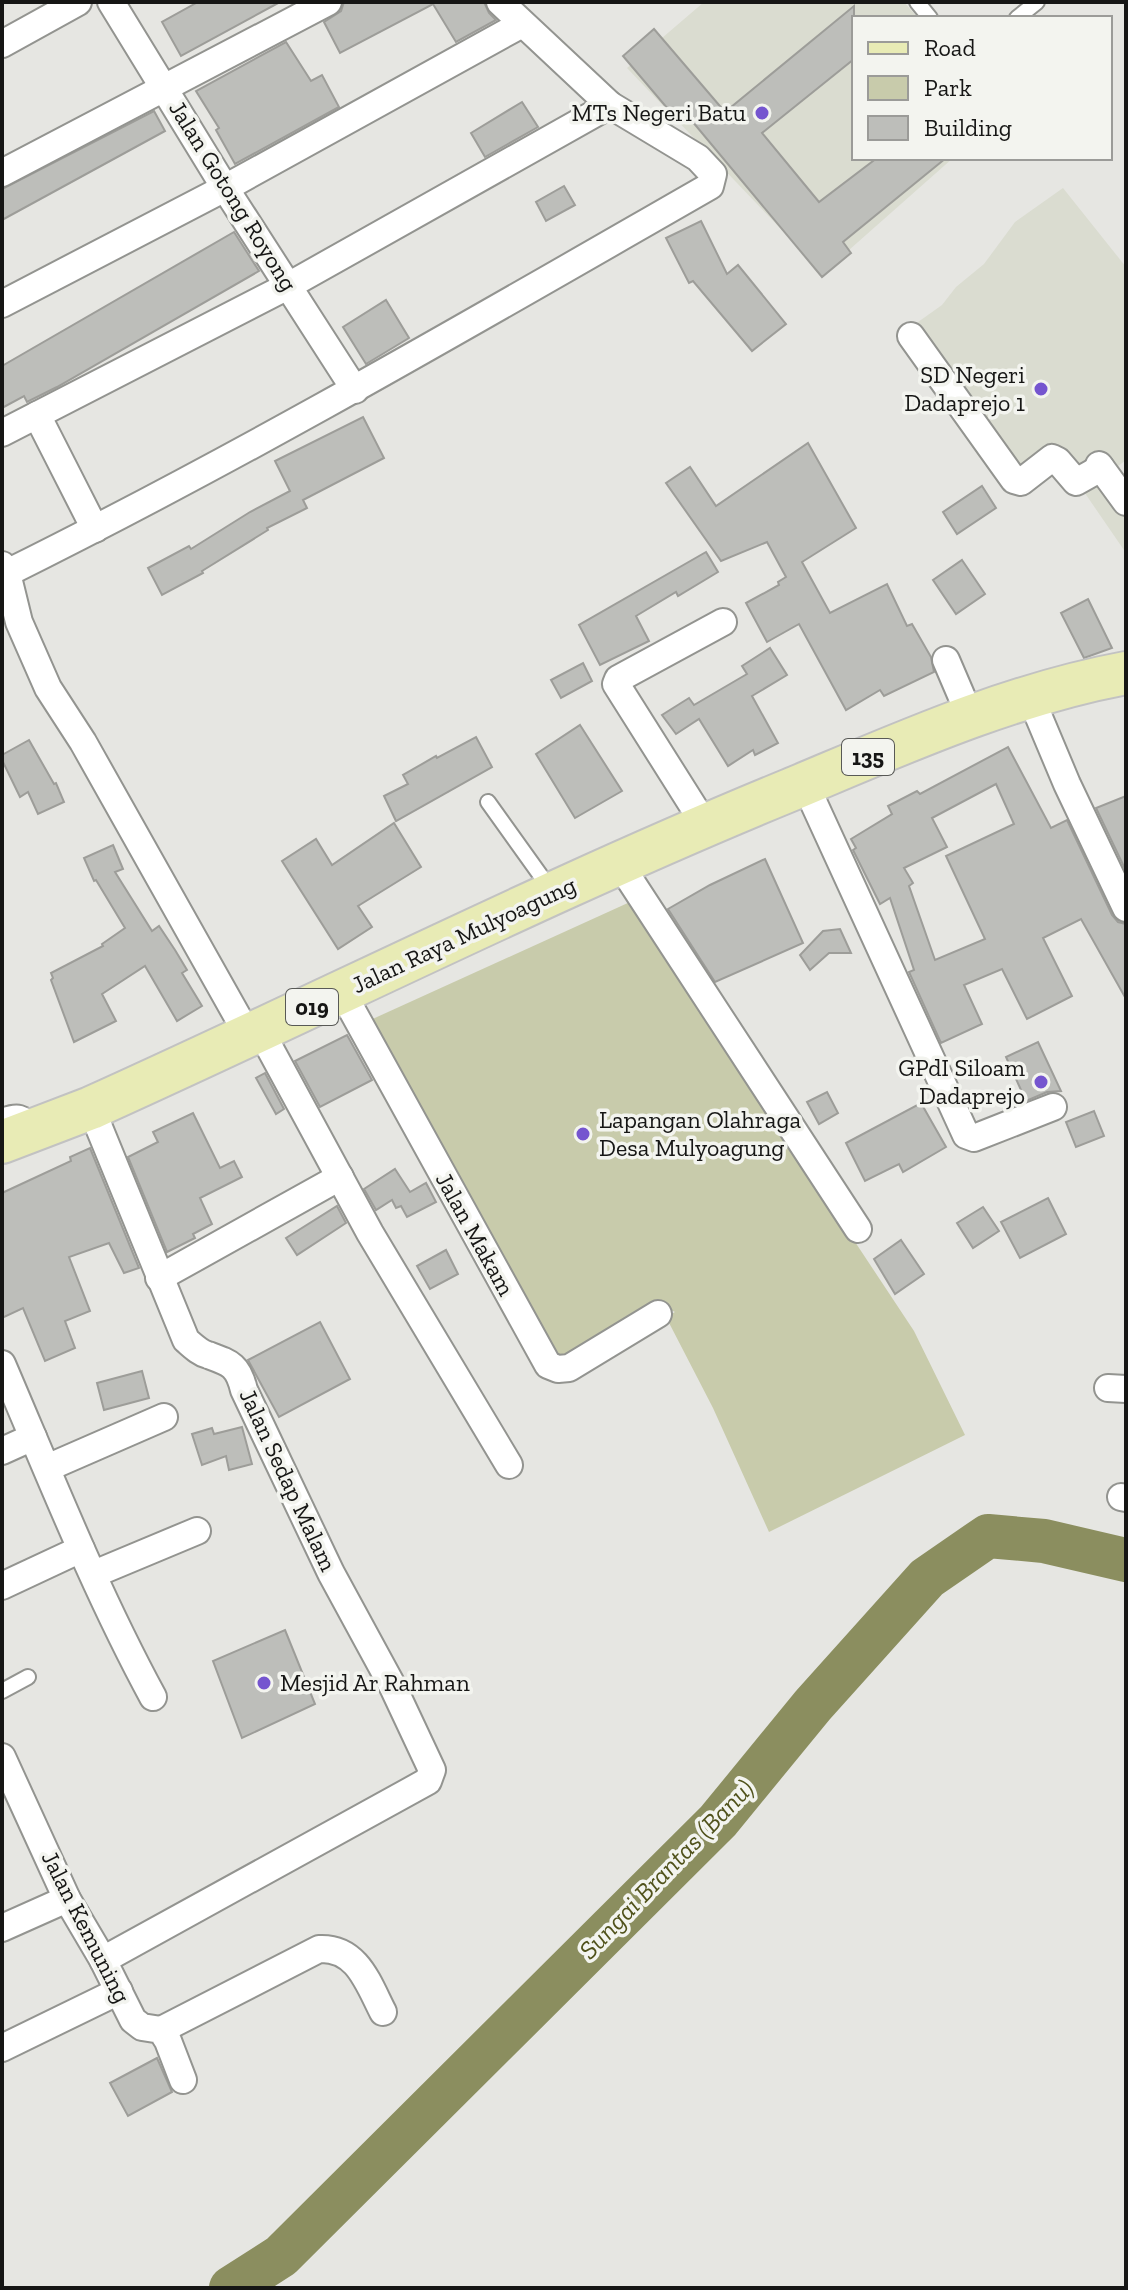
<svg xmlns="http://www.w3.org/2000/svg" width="1128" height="2290" viewBox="0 0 1128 2290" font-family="'Zilla Slab',serif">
  <rect width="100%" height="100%" fill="#e6e6e2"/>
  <g fill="#dadcd0">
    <polygon points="704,2 904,2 918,18 854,18 854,158 953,158 823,273 627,68"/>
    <polygon points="1063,188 1126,267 1126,460 1113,470 1126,489 1126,553 1056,451 1020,477 911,327 942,305 956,287 984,264 1015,222"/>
  </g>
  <polygon fill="#c8cbab" points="630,902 914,1331 965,1435 769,1532 713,1408 666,1317 675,1312 663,1306 562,1362 552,1361 366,1022"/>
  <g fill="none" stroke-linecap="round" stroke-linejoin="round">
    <polyline stroke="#8b8e5f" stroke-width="44" points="231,2288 281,2256 718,1821 813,1705 927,1578 988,1536 1044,1541 1126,1560"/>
  </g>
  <g fill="#bdbeba" stroke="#9d9d99" stroke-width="2" fill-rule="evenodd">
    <polygon points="198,2 280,2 181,56 162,22"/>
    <polygon points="344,2 484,2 489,13 496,20 456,42 433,4 340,53 324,22 341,11"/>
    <polygon points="854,6 854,59 762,133 819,202 877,158 946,158 843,242 851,253 822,277 687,115 679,122 623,56 654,29 725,112"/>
    <polygon points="286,42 311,81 322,75 339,107 235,164 216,130 219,128 196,91"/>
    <polygon points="522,102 538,127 485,157 471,133"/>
    <polygon points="154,111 165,131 2,220 2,189"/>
    <polygon points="564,186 575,205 546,221 536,202"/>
    <polygon points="701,221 727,274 738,265 786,324 752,351 693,281 689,283 666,238"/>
    <polygon points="234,232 259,271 57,387 27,402 24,396 2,408 2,366"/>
    <polygon points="386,300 409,338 366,364 343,327"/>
    <polygon points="363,417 384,458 303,500 307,508 267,528 268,530 202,571 203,573 162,595 148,568 189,546 191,549 250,512 290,491 275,461"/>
    <polygon points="808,443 856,528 802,562 830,613 887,584 907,626 912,624 931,657 934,672 884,696 880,690 846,710 799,624 767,642 746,603 779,585 778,582 786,577 767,542 721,561 666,483 690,467 716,506"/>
    <polygon points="982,486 996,508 957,534 943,512"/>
    <polygon points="706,552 718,572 678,596 676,592 636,616 649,641 600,665 579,625"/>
    <polygon points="962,560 985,594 956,614 933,580"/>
    <polygon points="1088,599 1112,648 1084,658 1061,613"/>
    <polygon points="770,648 787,675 752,696 778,743 755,755 753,750 728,766 699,719 676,734 662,715 689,698 694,705 747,674 742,666"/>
    <polygon points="583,663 592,681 561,698 551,680"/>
    <polygon points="580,725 622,791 575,818 536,754"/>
    <polygon points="476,737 492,767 396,821 384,796 408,784 403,775 436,756 437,758"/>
    <polygon points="29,740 54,784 56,783 64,802 38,814 28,792 20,797 2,760 2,755"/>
    <path d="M1008,747L1051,828L1067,820L1112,915L1118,922L1126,924V999L1081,919L1043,938L1072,996L1027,1019L1002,969L964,985L982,1024L941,1043L909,972L914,970L890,898L880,904L853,850L856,848L851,839L892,814L888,806L917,791L920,794ZM996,784L1014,824L946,856L985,939L935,960L909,886L913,883L904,868L947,847L932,818Z"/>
    <polygon points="1126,796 1126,871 1096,808"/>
    <polygon points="394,823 421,867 358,906 372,927 338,949 282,861 316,839 332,865"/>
    <polygon points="113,845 123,869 115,872 152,931 159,926 175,950 187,970 182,973 202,1006 177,1021 145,966 102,994 116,1021 74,1042 51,980 53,978 51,973 103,946 102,944 125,928 96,880 94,881 84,858"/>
    <polygon points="765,859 803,943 715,982 668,909 710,885"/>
    <polygon points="840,929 851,953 829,953 810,970 800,955 823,931"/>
    <polygon points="347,1035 372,1080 320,1107 295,1061"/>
    <polygon points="1038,1042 1061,1091 1047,1092 1026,1101 1006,1057"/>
    <polygon points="265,1073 284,1109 276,1114 256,1078"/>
    <polygon points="827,1092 838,1113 819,1124 807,1102"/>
    <polygon points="921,1103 946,1147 903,1172 899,1164 865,1181 846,1143"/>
    <polygon points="1094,1111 1104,1136 1076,1147 1066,1122"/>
    <polygon points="193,1113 220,1168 234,1161 242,1177 200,1198 212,1224 193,1234 195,1238 167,1252 128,1157 158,1142 153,1132"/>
    <polygon points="90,1148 139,1268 124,1273 109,1243 69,1257 90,1311 65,1321 75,1348 45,1361 23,1308 2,1318 2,1193 71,1161 70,1157"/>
    <polygon points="395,1169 410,1192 426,1183 436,1202 407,1217 401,1206 396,1208 392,1200 376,1210 364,1189"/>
    <polygon points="1048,1198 1066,1234 1020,1258 1001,1222"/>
    <polygon points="337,1206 346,1223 297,1255 286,1238"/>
    <polygon points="983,1207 999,1231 973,1248 957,1223"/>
    <polygon points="901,1240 924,1274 895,1294 874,1259"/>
    <polygon points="446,1250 458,1274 430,1289 417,1266"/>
    <polygon points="320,1322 350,1379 279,1417 248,1360"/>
    <polygon points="142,1371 149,1398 104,1410 97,1383"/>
    <polygon points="242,1427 252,1464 229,1470 226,1456 202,1465 192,1434 212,1428 214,1434"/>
    <polygon points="285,1630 315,1704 242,1738 213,1661"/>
    <polygon points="157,2058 172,2092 128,2116 110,2083"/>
  </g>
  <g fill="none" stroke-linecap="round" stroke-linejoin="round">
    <g stroke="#939490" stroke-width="18">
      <g id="service">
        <polyline points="917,2 930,18"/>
        <polyline points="1017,18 1037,2"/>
        <polyline points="488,802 551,890"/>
        <path d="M2,1116C17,1110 26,1111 35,1126"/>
        <polyline points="2,1691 28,1677"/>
      </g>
    </g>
    <g stroke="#939490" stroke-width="30">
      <g id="minor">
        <polyline points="111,2 225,188 355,390"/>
        <polyline points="2,44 78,2"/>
        <polyline points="2,173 328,2"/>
        <polyline points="2,304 225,188 522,24"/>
        <polyline points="911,336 1014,480 1021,482 1052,458 1058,461 1076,482 1101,468"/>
        <polyline points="37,415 95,529"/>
        <polyline points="2,433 288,286 610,105"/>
        <polyline points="1099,465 1126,502"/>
        <polyline points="2,565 7,573 19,622 48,688 83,742 249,1037"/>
        <path d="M7,573C247,454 478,319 710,186L713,174L698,158L610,105L500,2"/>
        <polyline points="946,660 970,716"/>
        <polyline points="1030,696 1067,784 1126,908"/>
        <polyline points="805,784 966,1135 974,1138 1053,1107"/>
        <polyline points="705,825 616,684 618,679 723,622"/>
        <polyline points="619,863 858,1229"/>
        <polyline points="342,992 548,1365 558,1369 569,1368 658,1314"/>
        <polyline points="261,1032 370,1233 509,1465"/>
        <path d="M91,1108L186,1340C193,1346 200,1353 208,1355C230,1363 238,1365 244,1390L331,1573L393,1687L432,1770L428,1781L103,1960"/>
        <polyline points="159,1278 340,1177"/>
        <path d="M2,1364C50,1476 95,1590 153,1697"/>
        <polyline points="1108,1388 1126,1389"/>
        <polyline points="2,1451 33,1437"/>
        <polyline points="47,1468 164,1417"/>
        <polyline points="1121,1497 1126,1498"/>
        <polyline points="94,1574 197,1531"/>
        <polyline points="2,1586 81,1549"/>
        <polyline points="2,1757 67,1899 103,1960 133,2020 142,2027 161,2030 168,2041 183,2080"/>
        <polyline points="2,1928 67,1899"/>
        <path d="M161,2030L319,1949C357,1947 368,1983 383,2012"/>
        <polyline points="2,2048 119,1991"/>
      </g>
    </g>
    <g stroke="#c2c2c2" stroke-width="46">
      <path id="primary" d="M2,1142L91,1108C324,1003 553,887 790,790C900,744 1008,695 1126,673"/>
    </g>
    <use href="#service" stroke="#fff" stroke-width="14"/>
    <use href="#minor" stroke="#fff" stroke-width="26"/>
    <use href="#primary" stroke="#e8ebb5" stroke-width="42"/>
  </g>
  <g fill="#7555cf" stroke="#f3f4ef" stroke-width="3">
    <circle cx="762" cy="113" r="8"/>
    <circle cx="1041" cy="389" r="8"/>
    <circle cx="1041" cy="1082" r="8"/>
    <circle cx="583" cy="1134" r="8"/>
    <circle cx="264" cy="1683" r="8"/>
  </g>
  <g text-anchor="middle" stroke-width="7" stroke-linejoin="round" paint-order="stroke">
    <g fill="#f3f4ef" stroke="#585956" stroke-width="2">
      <rect x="842" y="739" width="52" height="36" rx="6"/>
      <rect x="286" y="989" width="52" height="36" rx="6"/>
    </g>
    <g font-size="22" font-weight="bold" fill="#161615">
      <text x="868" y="765">135</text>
      <text x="312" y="1015">019</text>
    </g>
    <g font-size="24" fill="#161615" stroke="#f3f4ef" text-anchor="end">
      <text x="746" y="121">MTs Negeri Batu</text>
      <text x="1025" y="383">SD Negeri<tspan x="1025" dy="28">Dadaprejo 1</tspan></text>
      <text x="1025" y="1076">GPdI Siloam<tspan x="1025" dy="28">Dadaprejo</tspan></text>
      <text x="599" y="1128" text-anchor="start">Lapangan Olahraga<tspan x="599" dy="28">Desa Mulyoagung</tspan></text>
      <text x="280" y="1691" text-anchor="start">Mesjid Ar Rahman</text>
    </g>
    <g font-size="24" fill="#161615" stroke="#f3f4ef">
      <text transform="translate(233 196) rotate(58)" y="8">Jalan Gotong Royong</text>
      <text transform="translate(464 935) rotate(-25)" y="8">Jalan Raya Mulyoagung</text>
      <text transform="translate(475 1234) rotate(61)" y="8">Jalan Makam</text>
      <text transform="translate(288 1480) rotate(65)" y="8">Jalan Sedap Malam</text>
      <text transform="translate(86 1927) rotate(63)" y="8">Jalan Kemuning</text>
    </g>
    <g font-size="26" font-style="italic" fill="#50521b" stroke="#f3f4ef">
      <text transform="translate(666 1869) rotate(-46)" y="9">Sungai Brantas (Banu)</text>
    </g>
  </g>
  <rect width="1128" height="2290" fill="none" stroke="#161615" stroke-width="8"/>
  <rect x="852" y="16" width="260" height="144" fill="#f3f4ef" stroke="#9b9b98" stroke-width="2"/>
  <rect x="868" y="42" width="40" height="12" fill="#e8ebb5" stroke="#9b9b98" stroke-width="2"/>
  <text x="924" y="56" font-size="24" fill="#161615">Road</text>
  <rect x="868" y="76" width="40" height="24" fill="#c8cbab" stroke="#9b9b98" stroke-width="2"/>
  <text x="924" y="96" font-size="24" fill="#161615">Park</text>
  <rect x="868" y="116" width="40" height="24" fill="#bdbeba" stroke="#9b9b98" stroke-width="2"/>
  <text x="924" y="136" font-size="24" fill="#161615">Building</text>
</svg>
